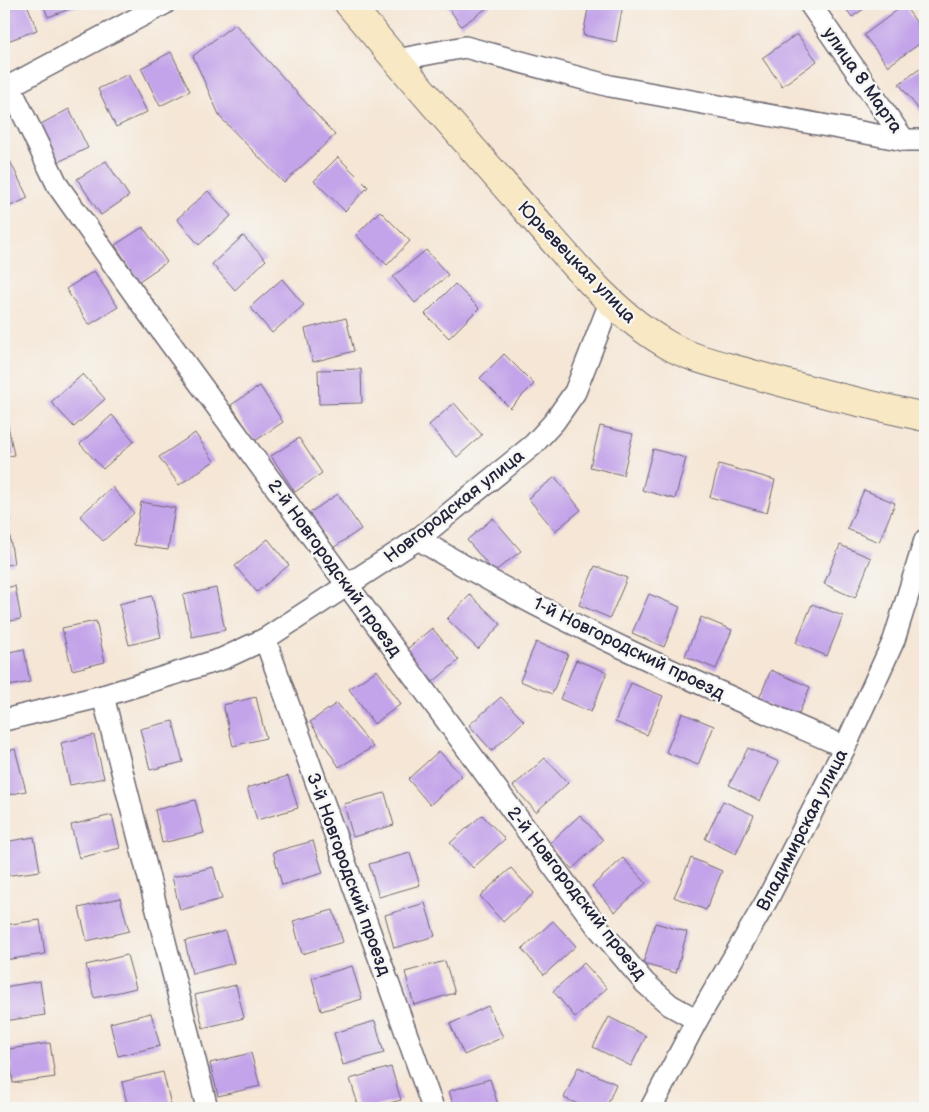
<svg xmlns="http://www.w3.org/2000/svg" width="929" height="1112" viewBox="0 0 929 1112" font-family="'Balsamiq Sans',sans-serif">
  <rect width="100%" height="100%" fill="#f6f6f2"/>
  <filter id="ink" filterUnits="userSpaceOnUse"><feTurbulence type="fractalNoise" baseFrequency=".02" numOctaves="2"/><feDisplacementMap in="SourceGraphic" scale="10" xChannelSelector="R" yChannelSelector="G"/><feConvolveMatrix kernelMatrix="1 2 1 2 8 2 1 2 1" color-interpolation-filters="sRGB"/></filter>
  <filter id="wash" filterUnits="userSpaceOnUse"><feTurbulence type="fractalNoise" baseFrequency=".0096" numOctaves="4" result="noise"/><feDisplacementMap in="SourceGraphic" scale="20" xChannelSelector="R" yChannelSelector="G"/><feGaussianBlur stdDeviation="1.12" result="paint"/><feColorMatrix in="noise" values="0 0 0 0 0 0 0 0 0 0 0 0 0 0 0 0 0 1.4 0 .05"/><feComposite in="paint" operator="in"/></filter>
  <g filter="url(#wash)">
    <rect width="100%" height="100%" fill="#f5e6d5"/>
    <g id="blocks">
      <g fill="#c3a3e9">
        <polygon points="4,4 27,4 37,30 5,42"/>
        <polygon points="43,4 83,4 48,17"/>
        <polygon points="446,4 493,4 461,26"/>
        <polygon points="589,4 623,4 616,42 583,35"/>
        <polygon points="842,4 871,4 852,17"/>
        <polygon points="904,5 925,34 925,40 888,66 864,35"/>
        <polygon points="235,24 335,135 284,183 220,117 193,56"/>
        <polygon points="797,34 817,61 782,86 762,58"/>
        <polygon points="171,52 190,91 160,106 141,68"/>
        <polygon points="925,65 925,114 923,115 899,84"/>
        <polygon points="128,74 147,112 116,127 98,89"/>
        <polygon points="69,109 88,148 58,162 39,125"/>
        <polygon points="338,157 368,187 345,211 314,181"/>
        <polygon points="9,159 28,198 4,209 4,161"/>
        <polygon points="106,161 129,196 101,215 77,179"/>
        <polygon points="208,191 231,216 199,245 177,219"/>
        <polygon points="380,211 410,241 387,265 356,235"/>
        <polygon points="143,227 167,262 139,281 115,245"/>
        <polygon points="243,236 266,260 235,290 212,264"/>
        <polygon points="426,250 448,275 415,303 393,277"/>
        <polygon points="94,271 118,307 89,325 66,289"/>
        <polygon points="282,279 304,305 272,333 250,307"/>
        <polygon points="455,284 479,308 449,338 425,314"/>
        <polygon points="346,318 354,351 313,362 305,329"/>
        <polygon points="504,354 534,384 510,408 480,378"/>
        <polygon points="361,369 362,403 319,404 318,370"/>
        <polygon points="83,374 105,399 74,427 51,402"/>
        <polygon points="260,386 283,422 255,441 231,405"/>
        <polygon points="454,403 482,435 457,457 429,425"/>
        <polygon points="112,415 134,441 103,469 80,444"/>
        <polygon points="7,421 14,455 4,457 4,422"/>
        <polygon points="600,426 633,434 623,475 590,467"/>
        <polygon points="195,433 214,461 179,485 159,457"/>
        <polygon points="299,438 322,473 295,492 271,456"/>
        <polygon points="653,449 686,458 675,499 642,490"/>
        <polygon points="719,464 775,480 767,513 710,497"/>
        <polygon points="555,477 581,510 555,531 528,498"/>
        <polygon points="112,487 134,513 103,541 80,516"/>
        <polygon points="864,490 895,503 879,542 847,529"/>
        <polygon points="4,492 10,522 4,523"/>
        <polygon points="338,494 361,529 333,548 309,513"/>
        <polygon points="141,502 175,508 168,550 134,545"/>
        <polygon points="493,518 521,551 494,572 467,540"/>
        <polygon points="4,531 9,531 14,564 4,565"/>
        <polygon points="268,539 289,565 257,592 235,566"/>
        <polygon points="840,545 871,558 855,598 824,584"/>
        <polygon points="595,566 627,578 610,618 579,605"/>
        <polygon points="15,586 21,619 4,622 4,588"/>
        <polygon points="216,588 225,630 192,637 183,595"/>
        <polygon points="649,594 680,607 664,647 632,633"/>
        <polygon points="470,595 501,624 478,649 447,619"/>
        <polygon points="152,596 161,637 129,645 119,604"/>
        <polygon points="812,604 843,616 827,656 796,643"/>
        <polygon points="701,617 732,630 716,669 685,656"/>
        <polygon points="96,621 105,662 72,670 62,628"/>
        <polygon points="432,628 459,660 433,682 406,650"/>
        <polygon points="536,642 568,654 552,694 520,681"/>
        <polygon points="24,649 30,682 4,687 4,653"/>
        <polygon points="576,660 607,672 591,712 560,699"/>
        <polygon points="377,670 401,704 374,724 349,689"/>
        <polygon points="771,670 810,687 797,718 758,701"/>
        <polygon points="631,683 663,696 647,735 615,722"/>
        <polygon points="256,697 266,738 233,746 223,705"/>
        <polygon points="501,697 524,721 492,751 469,725"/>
        <polygon points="337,703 373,747 339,767 310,722"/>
        <polygon points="682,713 714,726 698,765 666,752"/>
        <polygon points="173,721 183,762 150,770 140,729"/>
        <polygon points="94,735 104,778 70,785 61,743"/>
        <polygon points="748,748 779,762 760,801 729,785"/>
        <polygon points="15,749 26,791 4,796 4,752"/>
        <polygon points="439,751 462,776 430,805 408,779"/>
        <polygon points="545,758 568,783 536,812 513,786"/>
        <polygon points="288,776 298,808 257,820 247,788"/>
        <polygon points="385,793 394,825 353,837 344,804"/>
        <polygon points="195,800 204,833 162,843 155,810"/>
        <polygon points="723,801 754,815 736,854 705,839"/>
        <polygon points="112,815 120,848 79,858 71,825"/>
        <polygon points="482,815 505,839 473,868 450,843"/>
        <polygon points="580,815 603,840 572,869 549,844"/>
        <polygon points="34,837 40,871 4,876 4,842"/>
        <polygon points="313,841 323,873 282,885 273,852"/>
        <polygon points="410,853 420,885 379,897 369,864"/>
        <polygon points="623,858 646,883 615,912 592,886"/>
        <polygon points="691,858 722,871 706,910 674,897"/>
        <polygon points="213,867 222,899 180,910 172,877"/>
        <polygon points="511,868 534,893 503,922 480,896"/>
        <polygon points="120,898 129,931 87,941 79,908"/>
        <polygon points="425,903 435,936 394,948 385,915"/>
        <polygon points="333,910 343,942 302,954 293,921"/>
        <polygon points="40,920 45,954 4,960 4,925"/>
        <polygon points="553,921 576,946 544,975 522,949"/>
        <polygon points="655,923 687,932 676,973 643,964"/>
        <polygon points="225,931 234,963 192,974 185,941"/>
        <polygon points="127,955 136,988 94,998 86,965"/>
        <polygon points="445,961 455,993 414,1005 405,972"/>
        <polygon points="584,963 607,988 575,1017 553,991"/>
        <polygon points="352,966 362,999 321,1011 312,978"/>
        <polygon points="40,981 45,1015 4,1021 4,987"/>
        <polygon points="236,985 244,1018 203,1028 195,995"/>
        <polygon points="488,1006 503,1037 464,1055 450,1024"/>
        <polygon points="151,1013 160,1046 118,1056 110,1023"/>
        <polygon points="609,1017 646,1036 631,1066 593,1047"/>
        <polygon points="375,1021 384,1053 343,1065 334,1033"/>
        <polygon points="50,1043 55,1077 13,1083 9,1049"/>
        <polygon points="251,1053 260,1086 218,1096 210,1063"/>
        <polygon points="391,1067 401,1100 371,1108 359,1108 350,1079"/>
        <polygon points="578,1067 616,1084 606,1108 587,1108 564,1098"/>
        <polygon points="163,1072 171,1105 156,1108 128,1108 122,1082"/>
        <polygon points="490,1079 499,1108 454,1108 449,1091"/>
      </g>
    </g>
  </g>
  <g filter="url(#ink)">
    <use href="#blocks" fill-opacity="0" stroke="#6c6771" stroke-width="1"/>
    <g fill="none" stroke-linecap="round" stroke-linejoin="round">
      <g stroke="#6c6771" stroke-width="24">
        <g id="minor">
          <polyline points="810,4 904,140 925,140"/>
          <polyline points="396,60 465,47 610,86 904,140"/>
          <polyline points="10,87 58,186 138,299 596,925 645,983 670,1005 697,1020"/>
          <polyline points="4,89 164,4"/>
          <path d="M418,539C554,621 699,684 845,747"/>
          <polyline points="265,639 433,1108"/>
          <polyline points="103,696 207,1108"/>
          <polyline points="4,720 103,696 222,659 265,639 418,539 533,445 554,422 575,392 611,300"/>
          <polyline points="651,1108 697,1020 767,900 845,747 894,640 925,540"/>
        </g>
      </g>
      <g stroke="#6c6771" stroke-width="30">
        <path id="secondary" d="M349,4C408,75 468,144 529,213C570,259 613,314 668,345C690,358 717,364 742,371C803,389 864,404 925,417"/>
      </g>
      <use href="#minor" stroke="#fff" stroke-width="21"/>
      <use href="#secondary" stroke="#f8e8c3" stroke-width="28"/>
    </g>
  </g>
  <g text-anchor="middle" stroke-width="5" stroke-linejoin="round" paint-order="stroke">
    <g font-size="18" fill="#22223b" stroke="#f6f6f2">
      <text transform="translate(863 80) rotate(55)" y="6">улица 8 Марта</text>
      <text transform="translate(577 262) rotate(46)" y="6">Юрьевецкая улица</text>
      <text transform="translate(454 506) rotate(-38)" y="6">Новгородская улица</text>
      <text transform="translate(335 568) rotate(54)" y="6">2-й Новгородский проезд</text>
      <text transform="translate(629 648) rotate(26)" y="6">1-й Новгородский проезд</text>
      <text transform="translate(802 830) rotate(-63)" y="6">Владимирская улица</text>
      <text transform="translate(349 874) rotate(70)" y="6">3-й Новгородский проезд</text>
      <text transform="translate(577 893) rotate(52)" y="6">2-й Новгородский проезд</text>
    </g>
  </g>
  <rect width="929" height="1112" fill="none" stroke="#f6f6f2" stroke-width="20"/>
</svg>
